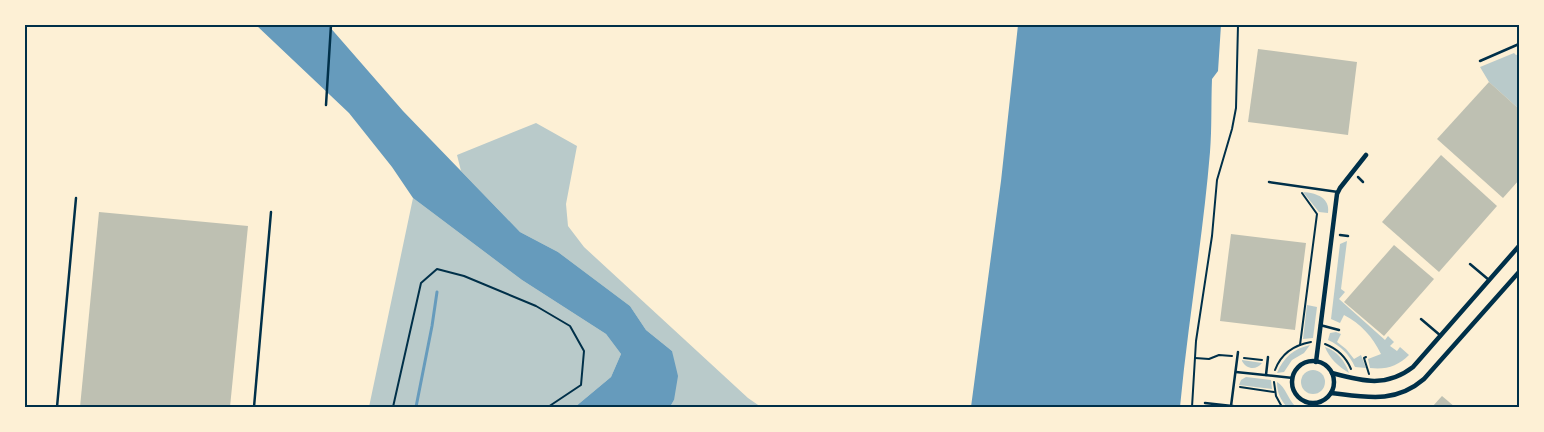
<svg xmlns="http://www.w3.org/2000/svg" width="1544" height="432" viewBox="0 0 1544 432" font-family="Lora,serif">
  <rect width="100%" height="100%" fill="#fdf0d5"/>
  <g fill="#b9caca">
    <polygon points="1514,53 1516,55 1519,54 1519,109 1489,82 1480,67"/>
    <polygon points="536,123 577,146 566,204 568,226 584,247 748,398 761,407 670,407 674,400 672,351 646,330 630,306 558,252 520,232 461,171 457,155"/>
    <path d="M1303,192C1317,193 1330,198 1328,213L1319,212Z"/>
    <polygon points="413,198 522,280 606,334 621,354 611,377 575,407 369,407"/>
    <path d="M1347,241L1341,289L1345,292L1339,299L1385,340L1388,336L1394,342L1390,346L1397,351L1400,347L1409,355C1398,366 1386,370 1370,368L1368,359L1381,354C1372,336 1361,324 1344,315L1340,323L1331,319L1340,244Z"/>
    <polygon points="1307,305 1317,307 1313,338 1303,339"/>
    <path d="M1336,332L1341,334L1337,342L1346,349L1354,359L1361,355L1366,368L1355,367C1349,354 1341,346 1328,340L1330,333Z"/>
    <path d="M1310,345L1304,353L1292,360L1284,372L1277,373C1284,357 1293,349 1310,345Z"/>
    <path d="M1325,347C1337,351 1345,361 1349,373C1339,367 1329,358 1325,347Z"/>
    <path d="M1242,361V360L1262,363C1256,371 1246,369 1242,361Z"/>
    <circle cx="1313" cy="382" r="12"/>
    <polygon points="1246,377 1271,380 1272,389 1239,385 1241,380"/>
    <path d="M1277,382C1286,387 1288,400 1296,407H1287C1280,399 1277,392 1277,382Z"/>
  </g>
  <g fill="#669bbc">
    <polygon points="256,25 328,25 403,111 520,232 558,252 630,306 646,330 672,351 678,376 674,400 670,407 575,407 611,377 621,354 606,334 522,280 413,198 392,167 349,113"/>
    <path d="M1018,25H1221L1218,71L1212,79C1211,103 1212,128 1210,152C1203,237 1188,322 1180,407H971L1001,181Z"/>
  </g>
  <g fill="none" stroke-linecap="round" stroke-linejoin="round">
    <polyline stroke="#669bbc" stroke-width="3" points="416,407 432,326 437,292"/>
  </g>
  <g fill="#bec0b2">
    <polygon points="1258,49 1357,62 1348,135 1248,122"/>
    <polygon points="1489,82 1519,109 1519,180 1503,198 1437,139"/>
    <polygon points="1441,155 1497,206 1439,272 1382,222"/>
    <polygon points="99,212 248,226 230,407 80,407"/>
    <polygon points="1231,234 1306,243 1295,330 1220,321"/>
    <polygon points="1394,245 1434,279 1384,336 1344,302"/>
    <polygon points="1442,396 1455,407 1432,407"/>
  </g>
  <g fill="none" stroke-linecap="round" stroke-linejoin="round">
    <g stroke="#003049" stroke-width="2">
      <path d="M1325,344C1338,349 1346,357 1351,369"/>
      <polyline points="1300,345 1317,214 1302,193"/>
      <polyline points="1366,357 1364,358 1369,374"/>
      <polyline points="1195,358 1209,359 1219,355 1232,356"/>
      <polyline points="1244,358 1262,360"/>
      <path d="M1275,370C1281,354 1294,345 1311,342"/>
      <polyline points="1274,382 1276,396 1282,407"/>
      <polyline points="1240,387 1274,392"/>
      <polyline points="393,407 421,283 437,269 464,276 536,306 570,326 584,351 581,385 548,407"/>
      <polyline points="1192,407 1196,341 1212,236 1217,180 1232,129 1236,108 1238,25"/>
    </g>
    <g stroke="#003049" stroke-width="2.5">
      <polyline points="1480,61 1519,44"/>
      <polyline points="326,105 331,25"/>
      <polyline points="1358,177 1363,182"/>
      <polyline points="1269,182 1338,192"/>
      <polyline points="1340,235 1348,236"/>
      <polyline points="1470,264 1489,280"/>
      <polyline points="1421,319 1441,336"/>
      <polyline points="1320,325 1339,330"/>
      <polyline points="1236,372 1293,378"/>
      <polyline points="1266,375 1268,357"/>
      <polyline points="1205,403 1241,407"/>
      <polyline points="1231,406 1238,352"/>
      <polyline points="57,407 76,198"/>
      <polyline points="254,407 271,212"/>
    </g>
    <g stroke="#003049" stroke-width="4.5">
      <circle cx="1313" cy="382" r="21"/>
      <polyline points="1316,362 1337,194 1340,188 1366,155"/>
      <path d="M1332,373C1362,381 1386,388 1413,367L1519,246"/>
      <path d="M1331,393C1366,397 1395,404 1424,379L1519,272"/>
    </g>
  </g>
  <rect width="1544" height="432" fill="none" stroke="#fdf0d5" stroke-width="52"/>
  <rect x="26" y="26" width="1492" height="380" fill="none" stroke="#003049" stroke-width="2"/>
</svg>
